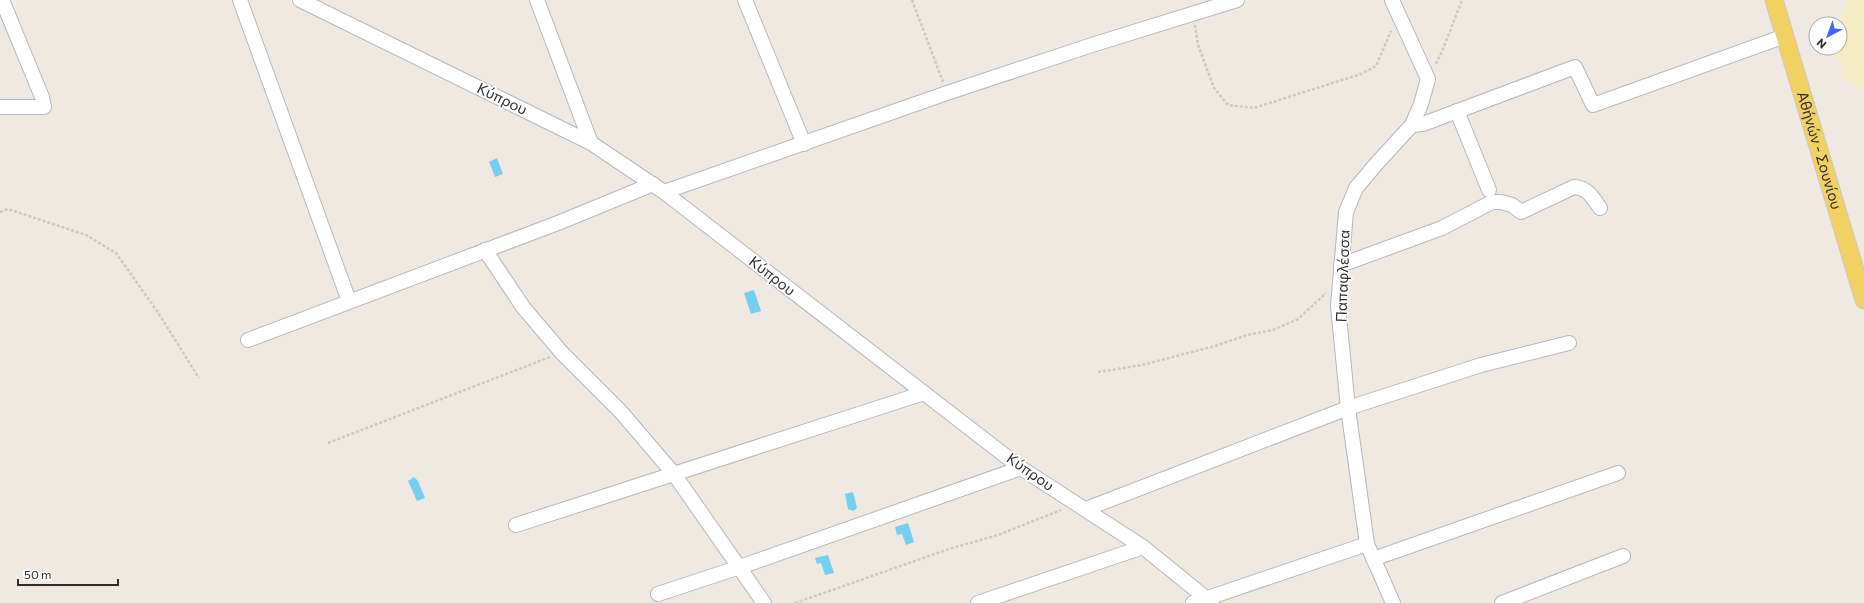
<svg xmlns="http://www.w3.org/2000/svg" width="1864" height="603" viewBox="0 0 1864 603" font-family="Commissioner,sans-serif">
  <rect width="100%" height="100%" fill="#efe9e1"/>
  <path fill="#f3ecc5" d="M1849,0H1864V89C1845,88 1840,65 1837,50V48H1840V24H1838Z"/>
  <g fill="#75cff0">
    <polygon points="497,158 503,174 495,177 489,162"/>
    <polygon points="754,290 761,311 751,314 744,293"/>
    <polygon points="414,477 418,481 425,498 417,501 408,481"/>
    <polygon points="853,492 857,508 853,511 848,509 845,494"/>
    <polygon points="908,523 914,542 906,545 902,534 897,535 895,527"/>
    <polygon points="828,555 834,573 825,575 821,563 817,564 815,558"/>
  </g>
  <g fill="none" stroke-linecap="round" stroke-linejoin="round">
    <g stroke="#b4b7c1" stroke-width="16">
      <g id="minor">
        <polyline points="240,0 349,301"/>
        <polyline points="300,0 591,143 664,192 1021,468 1143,547 1212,603"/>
        <polyline points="537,0 591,143"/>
        <polyline points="745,0 804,144"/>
        <polyline points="1392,0 1428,79 1421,104 1412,125 1377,163 1356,188 1346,212 1338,306 1348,408 1367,544 1393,603"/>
        <polyline points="0,107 44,107 42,97 2,0"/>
        <polyline points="1457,111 1489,190"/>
        <polyline points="1412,125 1423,124 1575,67 1593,105 1785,36"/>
        <polyline points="664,192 947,93 1095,44 1237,0"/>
        <polyline points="485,250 523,307 562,353 621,412 674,474 764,603"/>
        <path d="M1341,265L1442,228L1492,202H1501L1512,205L1521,212L1574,187C1587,187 1593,198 1600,208"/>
        <polyline points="248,340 558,223 653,184"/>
        <polyline points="1086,509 1348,408 1481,365 1569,343"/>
        <polyline points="516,525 924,393"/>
        <polyline points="1373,559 1618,473"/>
        <polyline points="658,594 740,567 1021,468"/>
        <polyline points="978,603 1143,547"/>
        <polyline points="1193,603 1367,544"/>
        <polyline points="1502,603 1623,556"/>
      </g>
    </g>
    <g stroke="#c9c9c9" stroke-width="19">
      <g id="major">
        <path id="s1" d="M1774,0L1864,300"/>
      </g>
    </g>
    <g stroke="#c9c9c9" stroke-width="2.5" stroke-dasharray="3 2" stroke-linecap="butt">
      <polyline points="912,0 943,82"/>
      <polyline points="1195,25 1198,45 1214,88 1228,105 1254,108 1361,74 1376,66 1391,31"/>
      <polyline points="1436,64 1443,49 1462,0"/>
      <polyline points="0,212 8,209 86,235 116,253 157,311 199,378"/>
      <polyline points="1098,372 1142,365 1215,346 1247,335 1273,330 1298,319 1326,293"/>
      <polyline points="328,443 550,357"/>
      <polyline points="795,603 949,549 998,535 1061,510"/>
    </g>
    <use href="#minor" stroke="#fff" stroke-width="14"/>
    <use href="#major" stroke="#f2d163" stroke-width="17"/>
  </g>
  <g text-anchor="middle" stroke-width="3.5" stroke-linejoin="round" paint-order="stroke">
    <g font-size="15" fill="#2e2e2e" stroke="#fff">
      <text transform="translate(502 99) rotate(26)" y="5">Κύπρου</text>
      <text dy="5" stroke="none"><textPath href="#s1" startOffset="157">Αθήνών - Σουνίου</textPath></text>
      <text transform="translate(772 276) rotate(38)" y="5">Κύπρου</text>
      <text transform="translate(1343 276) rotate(-88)" y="5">Παπαφλέσσα</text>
      <text transform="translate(1030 472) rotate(35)" y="5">Κύπρου</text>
    </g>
  </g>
  <g transform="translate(1828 36) rotate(221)"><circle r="19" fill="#ffffff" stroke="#ababab"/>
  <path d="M0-3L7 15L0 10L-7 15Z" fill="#4264fb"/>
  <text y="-6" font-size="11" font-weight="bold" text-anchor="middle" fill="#2e2e2e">N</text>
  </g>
  <path d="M18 579v6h100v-6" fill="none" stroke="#2e2e2e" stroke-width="2"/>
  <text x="24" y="579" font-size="12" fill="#2e2e2e" stroke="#ffffff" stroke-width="3" paint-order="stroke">50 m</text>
</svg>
